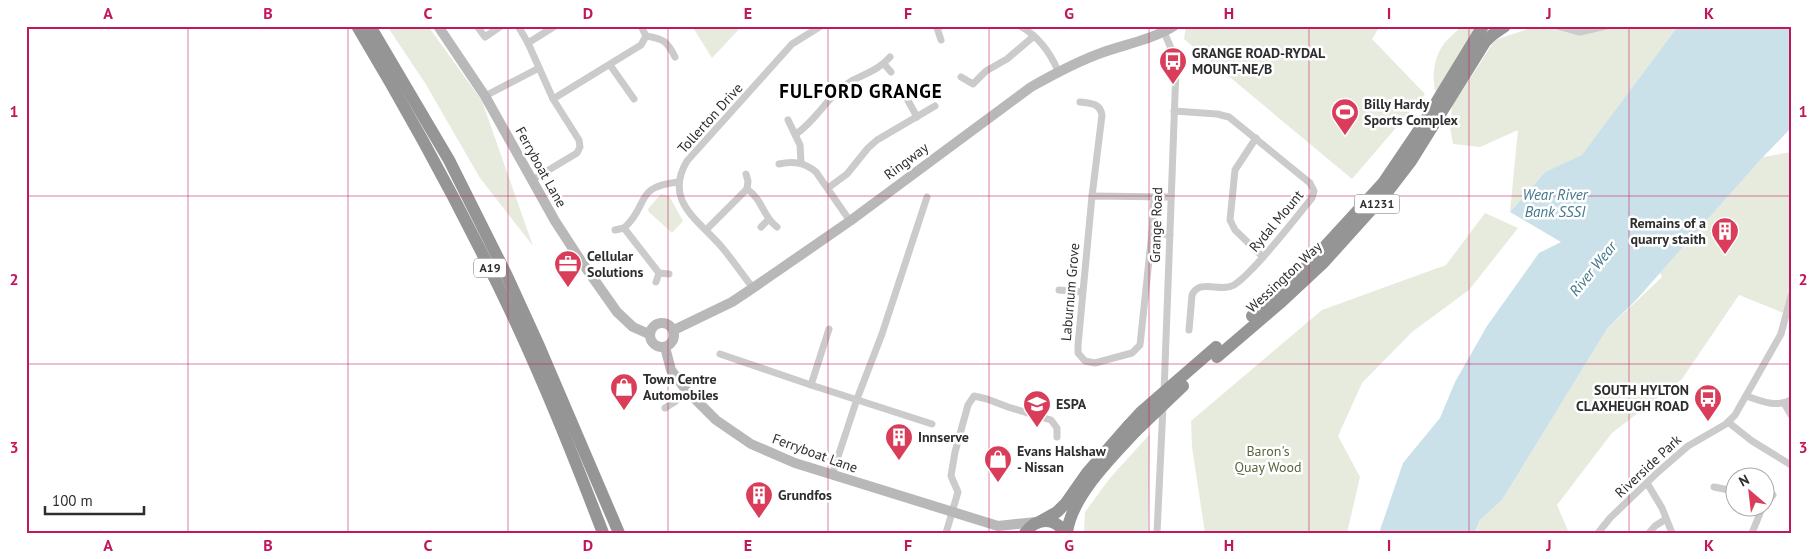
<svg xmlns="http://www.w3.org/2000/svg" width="1817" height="559" viewBox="0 0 1817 559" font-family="'PT Sans',sans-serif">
  <rect width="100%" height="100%" fill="#fff"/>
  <g fill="#e6ebdd">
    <polygon points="387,26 428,26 482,101 533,246 480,178 425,83"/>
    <polygon points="692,26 742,26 712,58"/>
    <polygon points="1186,26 1380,26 1372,39 1425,94 1352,179 1184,39"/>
    <path d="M1462,26H1478L1436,93C1431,76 1434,54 1447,40C1452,35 1457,31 1462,26Z"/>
    <polygon points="1537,26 1558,26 1568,30 1606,26 1678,26 1582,156 1545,172 1510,212 1518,130 1480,147 1453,144 1450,127 1452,106 1495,40"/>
    <polygon points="1791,152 1791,213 1788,213 1791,214 1791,316 1739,295 1682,379 1612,433 1557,505 1569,533 1476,533 1480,520 1502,500 1607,329 1662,277 1660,273 1763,157"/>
    <polygon points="661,194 669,196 683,221 672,233 649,212 648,209"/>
    <polygon points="1485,213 1518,228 1469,290 1412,332 1362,383 1338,436 1360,477 1347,533 1205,533 1192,447 1191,421 1322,310 1446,265"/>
    <polygon points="1150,434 1148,533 1086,533 1084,531 1085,512 1110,478"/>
  </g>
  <polygon fill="#cbe1e9" points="1678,26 1791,26 1791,128 1763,157 1637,299 1607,329 1502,500 1480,520 1475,533 1379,533 1403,463 1440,418 1455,382 1487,326 1539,253 1561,242 1510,212 1545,172 1582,155"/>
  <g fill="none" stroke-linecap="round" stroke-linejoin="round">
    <g stroke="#cbcbcb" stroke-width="7">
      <polyline points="477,26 485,37 501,26"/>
      <polyline points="518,26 528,43 553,99 579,140 580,147 577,153 532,180"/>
      <polyline points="941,26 937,28 941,40"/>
      <path d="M1020,26C1038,36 1050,52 1058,71"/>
      <polyline points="1558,26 1580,32 1606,26"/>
      <path d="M646,36C664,39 667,41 675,57"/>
      <polyline points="528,43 555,26"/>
      <polyline points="884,64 891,72"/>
      <polyline points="610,65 634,99"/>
      <polyline points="961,77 973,84 986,71 1007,59 1034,36"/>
      <polyline points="905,95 917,117"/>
      <polyline points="485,96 539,68"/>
      <polyline points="553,99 641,45 646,36 641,26"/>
      <path d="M1080,102C1090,103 1100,103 1102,115L1092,196"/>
      <path d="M1174,111L1217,114L1229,117L1310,183L1314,191L1312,198C1293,221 1275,245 1254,267C1248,273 1242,280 1234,285C1220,293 1200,278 1192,295L1189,330"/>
      <polyline points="788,120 800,145 801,163"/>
      <path d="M796,134C817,120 828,95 850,82C864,74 879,70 890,57"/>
      <polyline points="1256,138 1235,170 1230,220 1235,230 1263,257"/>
      <path d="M779,164C793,161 804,162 816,172L850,221"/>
      <polyline points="746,174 748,181 747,189"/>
      <polyline points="828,188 847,174 868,148 877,140 935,106"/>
      <polyline points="1154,198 1152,232 1140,345 1132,353 1095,363 1085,361 1078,353 1078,345 1092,196 1171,197"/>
      <polyline points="761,227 768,220"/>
      <polyline points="615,230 624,228"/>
      <path d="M706,230L747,189C764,201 762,216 777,227"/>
      <polyline points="1152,232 1170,235"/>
      <path d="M669,274L659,273L624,228C650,205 633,187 678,182"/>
      <polyline points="656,282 659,273"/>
      <path d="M753,288C742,274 732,259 720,245C696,218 664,200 687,161L792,44L821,26"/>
      <polyline points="1059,290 1082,292"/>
      <polyline points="720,354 811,385 932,424"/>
      <polyline points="811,385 829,329"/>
      <polyline points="1164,393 1176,68 1173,53 1164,32"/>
      <path d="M1746,396C1761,401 1776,408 1791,400"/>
      <polyline points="1784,403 1791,415"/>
      <polyline points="665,408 676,401 686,390"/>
      <polyline points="1728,422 1752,441 1791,465"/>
      <polyline points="832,475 857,399 882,334 927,197"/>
      <polyline points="1647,483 1662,508 1672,533"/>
      <polyline points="1714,487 1734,491"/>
      <polyline points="1764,504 1773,495"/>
      <polyline points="946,533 958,492 951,476 955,452 968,405 974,396 987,399 1008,407 1051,420 1057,428 1057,437"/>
      <polyline points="1157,533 1163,406"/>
      <polyline points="1598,533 1610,518 1658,472 1688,446 1726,424 1735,415 1781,334 1791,296"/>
      <polyline points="1649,533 1655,526 1666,519"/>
      <polyline points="1752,533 1763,506"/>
    </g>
    <g stroke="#b8b8b8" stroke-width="10">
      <polyline points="438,26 485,96 555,221 581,261 617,312 633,327 649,334"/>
      <circle cx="662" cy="335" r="12"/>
      <path d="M674,330L732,302L753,288L850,221L1031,87C1054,74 1076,62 1101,53C1126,44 1151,40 1174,26"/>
      <polyline points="665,347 671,370 686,390 716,420 751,444 795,463 998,526 1036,522"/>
    </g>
    <g stroke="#959595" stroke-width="12">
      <path d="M357,26C402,101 444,177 483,255C529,345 567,439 603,533"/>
      <polyline points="370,26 449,160 507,276 539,346 619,533"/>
      <polyline points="1252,316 1307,266 1383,183 1425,121 1483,26"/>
      <polyline points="1217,357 1280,303 1324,262 1388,191 1411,161 1485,42 1492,35 1505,26"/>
      <polyline points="1041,521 1057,512 1066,503 1087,473 1129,425"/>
      <path d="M1025,533C1036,518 1054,516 1065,533"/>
      <path d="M1067,533C1071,497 1111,458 1135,432"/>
    </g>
    <g stroke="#959595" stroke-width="12">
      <polyline points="1129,425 1141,412 1216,347"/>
      <polyline points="1135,432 1183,386"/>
    </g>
  </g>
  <path fill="none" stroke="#c2185b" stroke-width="1" stroke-opacity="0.55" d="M188,26V533M348,26V533M508,26V533M668,26V533M828,26V533M989,26V533M1149,26V533M1309,26V533M1469,26V533M1629,26V533M26,196H1791M26,364H1791"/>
  <defs>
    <g id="bus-pin" transform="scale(1.4375)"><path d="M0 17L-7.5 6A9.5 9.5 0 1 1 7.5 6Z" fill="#d93d5a" stroke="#fff"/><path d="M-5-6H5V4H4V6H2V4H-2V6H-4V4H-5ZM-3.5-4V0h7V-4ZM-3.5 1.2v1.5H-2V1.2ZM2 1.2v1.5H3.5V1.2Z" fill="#fff"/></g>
    <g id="stadium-pin" transform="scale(1.4375)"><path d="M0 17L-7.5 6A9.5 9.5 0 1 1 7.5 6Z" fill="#d93d5a" stroke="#fff"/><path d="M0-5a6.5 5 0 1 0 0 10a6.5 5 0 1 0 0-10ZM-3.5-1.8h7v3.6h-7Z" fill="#fff"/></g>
    <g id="building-pin" transform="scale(1.4375)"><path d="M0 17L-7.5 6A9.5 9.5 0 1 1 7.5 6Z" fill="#d93d5a" stroke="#fff"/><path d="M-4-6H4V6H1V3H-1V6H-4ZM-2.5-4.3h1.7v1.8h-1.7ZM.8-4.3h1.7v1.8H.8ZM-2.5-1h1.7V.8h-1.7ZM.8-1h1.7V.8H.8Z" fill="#fff"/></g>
    <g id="office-pin" transform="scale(1.4375)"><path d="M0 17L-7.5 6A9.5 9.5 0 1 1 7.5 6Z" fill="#d93d5a" stroke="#fff"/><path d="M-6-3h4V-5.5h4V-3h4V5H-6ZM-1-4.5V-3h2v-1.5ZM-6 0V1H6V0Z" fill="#fff"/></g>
    <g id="shop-pin" transform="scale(1.4375)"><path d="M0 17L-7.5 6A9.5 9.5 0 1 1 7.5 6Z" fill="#d93d5a" stroke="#fff"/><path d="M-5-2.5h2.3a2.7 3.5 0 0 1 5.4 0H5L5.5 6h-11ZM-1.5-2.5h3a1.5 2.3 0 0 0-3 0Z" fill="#fff"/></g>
    <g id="university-pin" transform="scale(1.4375)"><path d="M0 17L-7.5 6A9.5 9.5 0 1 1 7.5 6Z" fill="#d93d5a" stroke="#fff"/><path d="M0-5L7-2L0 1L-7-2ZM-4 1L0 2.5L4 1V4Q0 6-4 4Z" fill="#fff"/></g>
  </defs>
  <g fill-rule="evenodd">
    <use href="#bus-pin" x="1173" y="61"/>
    <use href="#stadium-pin" x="1345" y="112"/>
    <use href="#building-pin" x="1725" y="231"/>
    <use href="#office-pin" x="568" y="264"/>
    <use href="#shop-pin" x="624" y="387"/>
    <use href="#bus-pin" x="1708" y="398"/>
    <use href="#university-pin" x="1037" y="404"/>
    <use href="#building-pin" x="899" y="437"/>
    <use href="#shop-pin" x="998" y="459"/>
    <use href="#building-pin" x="759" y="495"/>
  </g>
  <g text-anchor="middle" stroke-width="5" stroke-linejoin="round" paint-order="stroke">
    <g fill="#fff" stroke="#6d6d6d" stroke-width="1">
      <rect x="1354.5" y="194.5" width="45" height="19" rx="4"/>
      <rect x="474" y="258.5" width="32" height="19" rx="4"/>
    </g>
    <g font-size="12" font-weight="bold" fill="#2e2e2e">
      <text x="1377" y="208">A1231</text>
      <text x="490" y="272">A19</text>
    </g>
    <g font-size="14" font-weight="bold" fill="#2e2e2e" stroke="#fff" text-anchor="start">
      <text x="1192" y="58">GRANGE ROAD-RYDAL<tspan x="1192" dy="16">MOUNT-NE/B</tspan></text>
      <text x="1364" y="109">Billy Hardy<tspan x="1364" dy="16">Sports Complex</tspan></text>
      <text x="1706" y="228" text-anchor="end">Remains of a<tspan x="1706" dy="16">quarry staith</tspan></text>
      <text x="587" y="261">Cellular<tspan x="587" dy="16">Solutions</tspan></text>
      <text x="643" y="384">Town Centre<tspan x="643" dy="16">Automobiles</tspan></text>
      <text x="1689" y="395" text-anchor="end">SOUTH HYLTON<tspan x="1689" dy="16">CLAXHEUGH ROAD</tspan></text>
      <text x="1056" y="409">ESPA</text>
      <text x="918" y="442">Innserve</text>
      <text x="1017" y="456">Evans Halshaw<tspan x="1017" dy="16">- Nissan</tspan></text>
      <text x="778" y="500">Grundfos</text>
    </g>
    <g font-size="14" fill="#2e2e2e" stroke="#fff">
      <text transform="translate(710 118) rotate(-48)" y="5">Tollerton Drive</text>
      <text transform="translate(906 161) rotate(-37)" y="5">Ringway</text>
      <text transform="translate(541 167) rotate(61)" y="5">Ferryboat Lane</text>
      <text transform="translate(1276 221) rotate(-50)" y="5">Rydal Mount</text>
      <text transform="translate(1156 225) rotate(-88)" y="5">Grange Road</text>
      <text transform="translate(1284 277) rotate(-43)" y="5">Wessington Way</text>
      <text transform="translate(1070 292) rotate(-85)" y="5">Laburnum Grove</text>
      <text transform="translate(815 453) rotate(20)" y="5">Ferryboat Lane</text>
      <text transform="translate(1648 466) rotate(-43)" y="5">Riverside Park</text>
    </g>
    <g font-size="14" fill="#56673f" stroke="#fff">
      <text x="1268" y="456">Baron's<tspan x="1268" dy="16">Quay Wood</tspan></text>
    </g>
    <g font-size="15" font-style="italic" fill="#42778b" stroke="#fff">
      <text x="1555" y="200">Wear River<tspan x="1555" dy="17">Bank SSSI</tspan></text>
      <text transform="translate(1593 269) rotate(-51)" y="5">River Wear</text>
    </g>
    <g font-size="19" font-weight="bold" letter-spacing="1" fill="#000" stroke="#fff">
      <text x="861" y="98">FULFORD GRANGE</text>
    </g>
  </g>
  <rect width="1817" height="559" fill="none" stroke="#ffffff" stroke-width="55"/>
  <g transform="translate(1750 492) rotate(332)"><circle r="24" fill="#ffffff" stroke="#ababab"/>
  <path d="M0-4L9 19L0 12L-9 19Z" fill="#d93d5a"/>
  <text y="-8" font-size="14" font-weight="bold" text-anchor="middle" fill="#2e2e2e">N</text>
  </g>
  <path d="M45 506v8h99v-8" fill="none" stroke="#2e2e2e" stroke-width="2.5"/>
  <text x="52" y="506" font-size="15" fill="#2e2e2e" stroke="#ffffff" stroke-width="4" paint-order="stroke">100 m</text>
  <rect x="28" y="28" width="1762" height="504" fill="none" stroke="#c2185b" stroke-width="2"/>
  <g font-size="16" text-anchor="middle" font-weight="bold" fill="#c2185b">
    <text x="108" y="19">A</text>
    <text x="268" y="19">B</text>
    <text x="428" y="19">C</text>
    <text x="588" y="19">D</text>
    <text x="748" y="19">E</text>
    <text x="908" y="19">F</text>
    <text x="1069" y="19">G</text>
    <text x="1229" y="19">H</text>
    <text x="1389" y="19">I</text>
    <text x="1549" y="19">J</text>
    <text x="1709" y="19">K</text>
    <text x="14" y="117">1</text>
    <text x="1803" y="117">1</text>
    <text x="14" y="285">2</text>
    <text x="1803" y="285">2</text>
    <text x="14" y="453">3</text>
    <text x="1803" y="453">3</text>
    <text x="108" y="551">A</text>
    <text x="268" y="551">B</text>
    <text x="428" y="551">C</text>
    <text x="588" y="551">D</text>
    <text x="748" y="551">E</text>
    <text x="908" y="551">F</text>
    <text x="1069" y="551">G</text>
    <text x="1229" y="551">H</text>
    <text x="1389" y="551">I</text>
    <text x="1549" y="551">J</text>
    <text x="1709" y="551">K</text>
  </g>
</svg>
